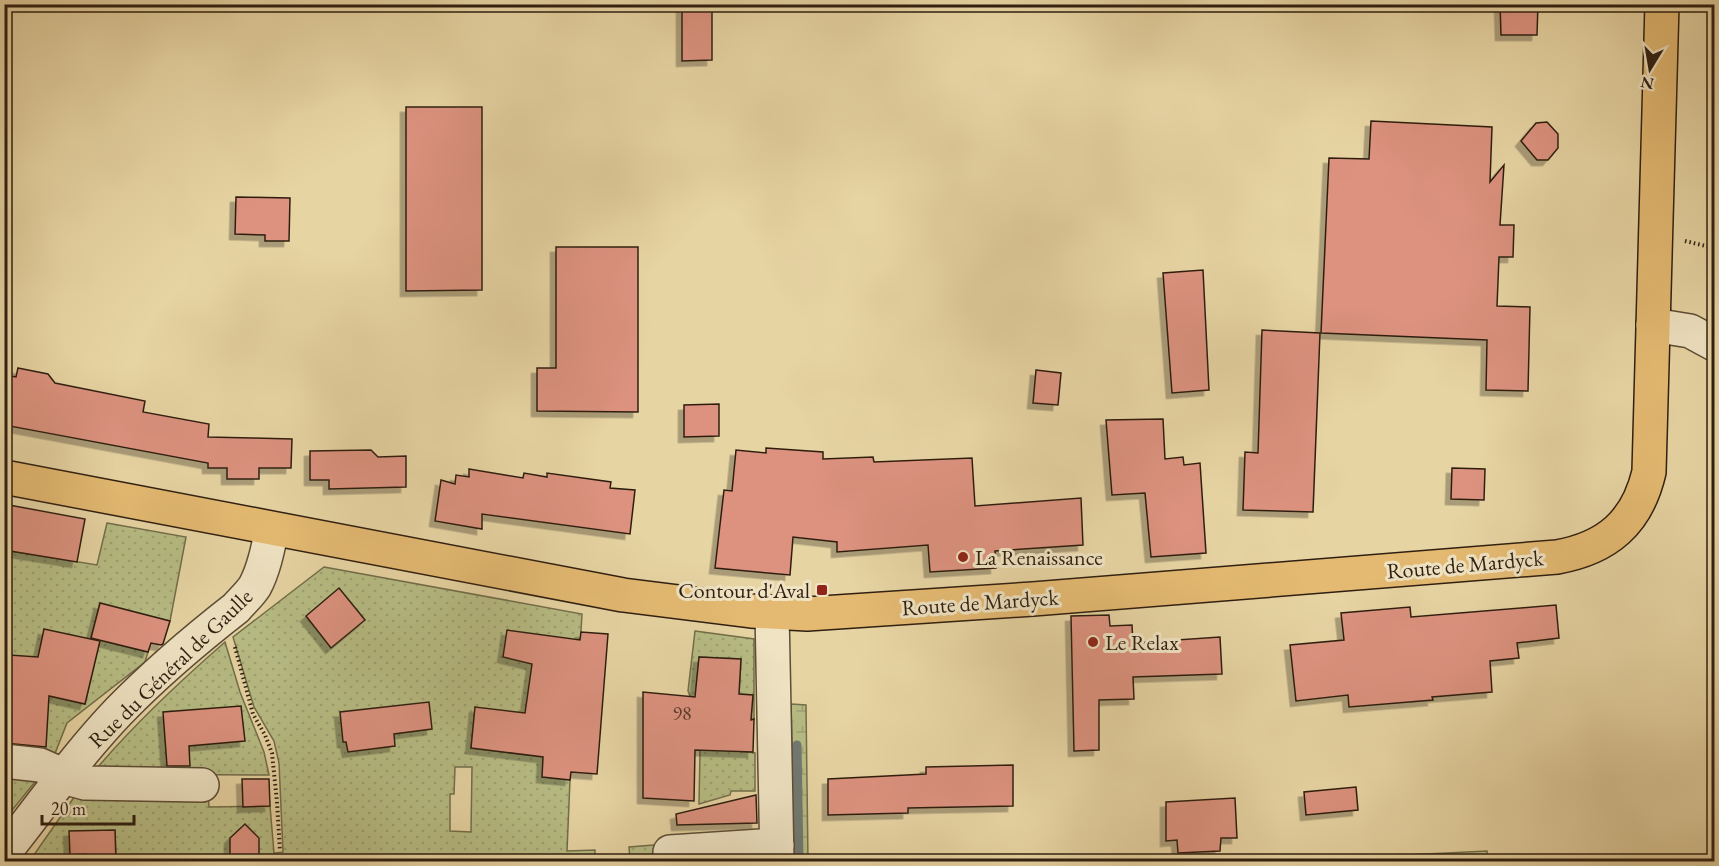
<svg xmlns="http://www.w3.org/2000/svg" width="1719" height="866" viewBox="0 0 1719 866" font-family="'EB Garamond',serif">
  <defs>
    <pattern id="green-dots" width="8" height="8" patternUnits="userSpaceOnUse" patternTransform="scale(1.5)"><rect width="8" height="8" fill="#b7bc84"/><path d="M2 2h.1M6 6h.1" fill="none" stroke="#9ea171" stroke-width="1.8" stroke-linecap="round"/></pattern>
    <pattern id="forest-crowns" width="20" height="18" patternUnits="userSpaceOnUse" patternTransform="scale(1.5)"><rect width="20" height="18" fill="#b7bc84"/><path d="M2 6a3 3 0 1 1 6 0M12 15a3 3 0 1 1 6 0" fill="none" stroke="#9ea171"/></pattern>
    <pattern id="wetland-marsh" width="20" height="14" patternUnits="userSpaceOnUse" patternTransform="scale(1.5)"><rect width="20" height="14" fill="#b7bc84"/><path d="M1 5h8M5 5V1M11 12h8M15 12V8" fill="none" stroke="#9ea171"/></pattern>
    <filter id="shadow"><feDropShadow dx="-5.5" dy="5.5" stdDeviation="0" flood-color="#0004"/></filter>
  </defs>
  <rect width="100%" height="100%" fill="#e7d4a3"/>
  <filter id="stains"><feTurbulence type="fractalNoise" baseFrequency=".00333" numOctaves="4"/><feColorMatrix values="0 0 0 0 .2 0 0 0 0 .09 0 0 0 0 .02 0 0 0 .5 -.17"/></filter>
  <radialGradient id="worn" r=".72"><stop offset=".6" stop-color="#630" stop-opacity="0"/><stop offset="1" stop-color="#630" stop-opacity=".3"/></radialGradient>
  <g fill="url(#green-dots)" stroke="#736e4a" stroke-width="1.5" fill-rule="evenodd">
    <path d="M107,523L186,537L170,621L100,603L91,638L148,652L145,662L67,723L52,761L5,819L4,550L97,565ZM95,659L85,704L46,695Z"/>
    <path d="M324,567L582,614L578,680L551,778L570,780L567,851L595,850V861H116L115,831H70V854H86V861L29,862L77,793L208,794L209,807L270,806L274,853L283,852L279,763L274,741L254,707L233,637ZM475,707L529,755L471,748ZM455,767H472L471,832L450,831V794H454Z"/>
    <polygon points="695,631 754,639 754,719 751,720 753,695 739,694 741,659 699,657 696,691 739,751 755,753 755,791 731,791 730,795 699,804 700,752 699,720 688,691"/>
    <path d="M225,642L240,692L264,752L269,775L92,774C132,726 178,683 225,642Z"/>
    <polygon points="758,837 693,861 630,861 629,847"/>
  </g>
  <polygon fill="url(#forest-crowns)" stroke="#736e4a" stroke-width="1.5" points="1487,851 1488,861 1282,861"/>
  <polygon fill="url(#wetland-marsh)" stroke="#736e4a" stroke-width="1.5" points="791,704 806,705 808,861 795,861"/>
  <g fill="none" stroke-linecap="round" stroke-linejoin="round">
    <polyline stroke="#707972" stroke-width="9" points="797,745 799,862"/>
  </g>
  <g fill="#dc927f" stroke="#2f1f11" stroke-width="1.5" filter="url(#shadow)">
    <polygon points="1500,4 1538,4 1537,35 1501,35"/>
    <polygon points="712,5 712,60 682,61 682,6"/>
    <polygon points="406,107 482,107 482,290 406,291"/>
    <polygon points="1371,121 1492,127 1490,182 1504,165 1500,225 1514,225 1513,257 1499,257 1497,306 1530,307 1528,391 1486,390 1487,340 1321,333 1329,158 1369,159"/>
    <polygon points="1547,122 1558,134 1558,148 1548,160 1537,160 1521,141 1536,123"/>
    <polygon points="236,197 290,198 289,241 265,241 265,235 235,234"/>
    <polygon points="556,247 638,247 638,412 537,411 537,368 556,368"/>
    <polygon points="1203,270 1209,390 1172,393 1163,273"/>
    <polygon points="1262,330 1320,333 1313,512 1243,510 1245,452 1258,453"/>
    <polygon points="18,368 48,374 55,383 145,401 143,412 209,424 208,437 292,439 291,468 259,468 259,479 227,479 227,468 208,468 208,463 4,425 4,375 16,377"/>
    <polygon points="1036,370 1061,373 1058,405 1033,403"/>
    <polygon points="719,404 719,436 684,437 684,405"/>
    <polygon points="1163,419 1165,459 1183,457 1184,465 1200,463 1206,553 1151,557 1145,493 1112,495 1106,420"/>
    <polygon points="766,448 823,452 823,459 873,457 874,462 972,458 975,506 1081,498 1083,545 995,551 996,568 930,572 928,545 837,552 837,542 793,537 790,575 715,568 724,490 732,491 736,450 766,453"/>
    <polygon points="371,450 378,457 406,456 406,487 329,489 329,480 310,480 310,451"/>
    <polygon points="1452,468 1485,469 1484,500 1451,499"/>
    <polygon points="469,469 523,478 524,473 547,477 547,473 611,482 610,488 635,490 630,534 482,514 482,529 435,521 441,480 455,484 456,475 469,477"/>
    <polygon points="9,505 85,519 77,562 4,550 4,519 7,519"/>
    <polygon points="339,588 365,620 331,648 306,616"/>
    <polygon points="100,603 170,621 163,644 161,645 151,643 148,652 91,638"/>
    <polygon points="1556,605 1559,638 1517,643 1519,658 1490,661 1492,692 1432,697 1433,700 1349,707 1348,695 1296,701 1290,645 1344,640 1341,613 1410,607 1411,617"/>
    <polygon points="1109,615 1110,626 1132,625 1133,643 1220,637 1222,674 1133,677 1134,699 1099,700 1099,750 1074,751 1071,616"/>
    <polygon points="44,629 100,641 85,704 49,696 46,747 4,743 9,655 38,657"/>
    <polygon points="507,630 580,640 581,632 608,634 597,774 571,772 570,780 542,777 543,757 471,748 475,707 525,713 532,664 503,657"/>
    <polygon points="699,657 741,659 739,694 753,695 751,720 754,719 753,752 695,750 694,801 643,798 643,692 695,697"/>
    <polygon points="429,702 432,729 394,734 395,746 348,752 346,742 343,742 340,712"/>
    <polygon points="241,706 245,741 189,746 190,766 167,766 163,712"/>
    <polygon points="1013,765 1013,806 908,808 908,813 828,815 828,779 926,774 926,767"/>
    <polygon points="242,779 269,779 270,806 243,807"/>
    <polygon points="1356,787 1358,810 1306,815 1304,792"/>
    <polygon points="756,795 757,823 677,825 676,814"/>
    <polygon points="1235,798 1237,838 1221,838 1220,851 1178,853 1177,840 1166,841 1166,802"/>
    <polygon points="245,824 259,838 259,856 230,856 230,838"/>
    <polygon points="115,830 116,861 86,861 86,854 70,855 69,831"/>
  </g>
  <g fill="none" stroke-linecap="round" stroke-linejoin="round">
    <g stroke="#5d4c36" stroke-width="36">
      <g id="minor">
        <polyline points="1653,325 1690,331 1714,344"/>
        <polyline points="772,612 777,862"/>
        <polyline points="4,761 40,765 74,780 85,783 202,785"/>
        <polyline points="670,852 777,845"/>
        <path d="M4,853C42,805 77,755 119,711C155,674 195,640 236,608C242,601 250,594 255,586C264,569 268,548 272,529"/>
      </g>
    </g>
    <g stroke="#2f1f11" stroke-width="36">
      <path id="major" d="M4,477L623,595L751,611L807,614L1033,599L1557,557C1607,548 1637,523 1649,472L1662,4"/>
    </g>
    <g stroke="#2f1f11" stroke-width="4" stroke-dasharray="1.5 3" stroke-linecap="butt">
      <polyline points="1698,4 1714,17"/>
      <polyline points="1685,241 1714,248"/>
      <polyline points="235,647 253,714 265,735 272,753 277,802 280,851"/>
    </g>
    <use href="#minor" stroke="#efe3c3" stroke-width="33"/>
    <use href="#major" stroke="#e4ba72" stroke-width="33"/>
  </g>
  <g fill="#8f2418" stroke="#efe3c3" stroke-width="2">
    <circle cx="963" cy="557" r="6"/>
    <rect x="816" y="584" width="12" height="12" rx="3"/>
    <circle cx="1093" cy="642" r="6"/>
  </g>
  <g text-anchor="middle" stroke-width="6" stroke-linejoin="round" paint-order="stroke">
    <g font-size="20" fill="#5a3c2c">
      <text x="682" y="720">98</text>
    </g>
    <g font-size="22" fill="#2f1f11" stroke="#efe3c3" text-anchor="start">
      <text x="975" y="565">La Renaissance</text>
      <text x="810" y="598" text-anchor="end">Contour d'Aval</text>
      <text x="1105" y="650">Le Relax</text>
    </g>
    <g font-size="22" fill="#2f1f11" stroke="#efe3c3">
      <text transform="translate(1465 564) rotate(-5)" y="8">Route de Mardyck</text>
      <text transform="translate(980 602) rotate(-4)" y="8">Route de Mardyck</text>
      <text transform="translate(170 668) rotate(-44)" y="8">Rue du Général de Gaulle</text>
    </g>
  </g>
  <rect width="1719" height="866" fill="none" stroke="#e7d4a3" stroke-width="24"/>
  <rect x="6" y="6" width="1707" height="854" fill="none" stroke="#2f1f11" stroke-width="3"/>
  <rect x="12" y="12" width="1695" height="842" fill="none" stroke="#2f1f11" stroke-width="1.5"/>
  <g transform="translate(1650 69) rotate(191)" stroke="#efe3c3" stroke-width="4.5" paint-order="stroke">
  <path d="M0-4.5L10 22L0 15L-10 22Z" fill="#2f1f11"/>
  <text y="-9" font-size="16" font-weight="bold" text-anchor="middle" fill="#2f1f11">N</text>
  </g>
  <path d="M42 815v9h92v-9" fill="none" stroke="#2f1f11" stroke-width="3"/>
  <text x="51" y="815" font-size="18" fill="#2f1f11" stroke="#efe3c3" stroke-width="4.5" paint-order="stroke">20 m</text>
  <rect width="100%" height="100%" filter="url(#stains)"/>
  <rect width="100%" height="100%" fill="url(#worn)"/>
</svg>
